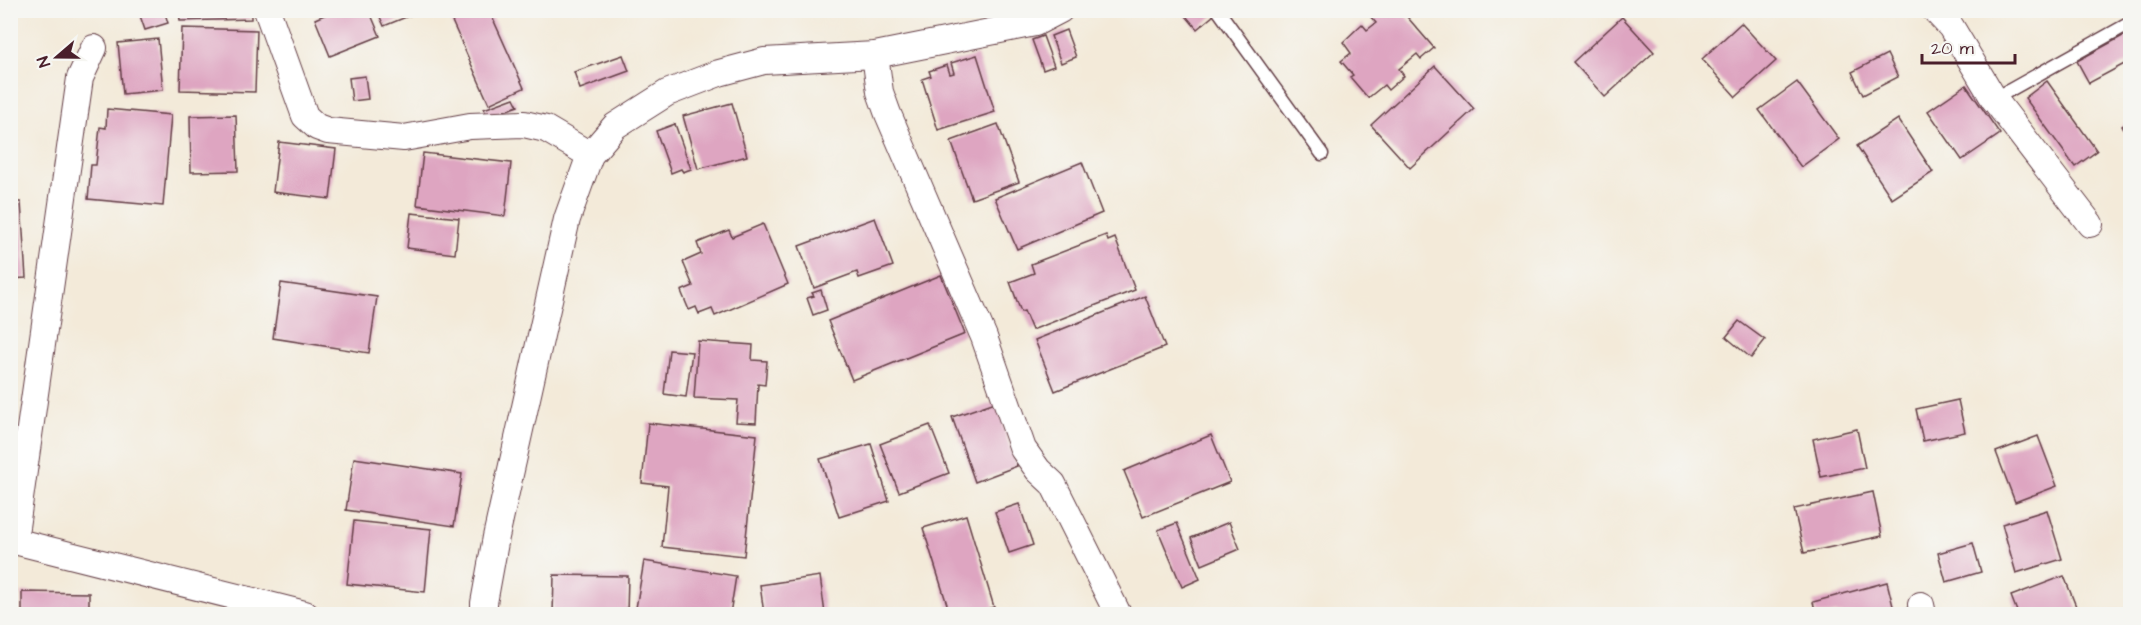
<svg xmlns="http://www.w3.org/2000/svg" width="2141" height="625" viewBox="0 0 2141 625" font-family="'Architects Daughter',sans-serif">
  <rect width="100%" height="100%" fill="#f6f6f2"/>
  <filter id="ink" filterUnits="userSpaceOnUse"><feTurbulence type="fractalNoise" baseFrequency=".0167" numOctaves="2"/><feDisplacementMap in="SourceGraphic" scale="12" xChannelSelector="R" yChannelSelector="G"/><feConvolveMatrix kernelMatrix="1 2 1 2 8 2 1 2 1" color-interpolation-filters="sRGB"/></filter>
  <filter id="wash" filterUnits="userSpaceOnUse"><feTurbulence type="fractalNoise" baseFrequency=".008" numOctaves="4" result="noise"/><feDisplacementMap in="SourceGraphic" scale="24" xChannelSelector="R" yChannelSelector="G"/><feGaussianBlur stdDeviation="1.35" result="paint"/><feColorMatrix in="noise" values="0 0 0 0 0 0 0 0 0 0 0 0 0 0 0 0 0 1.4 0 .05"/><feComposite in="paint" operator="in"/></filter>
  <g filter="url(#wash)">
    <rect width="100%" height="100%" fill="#f3ead9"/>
    <g id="blocks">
      <g fill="#dea5c1">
        <polygon points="138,10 164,10 168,23 145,30"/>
        <polygon points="179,10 251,10 251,19 180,21"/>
        <polygon points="336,10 369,10 380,36 330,56 315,19"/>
        <polygon points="377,10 421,10 421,11 384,26"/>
        <polygon points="447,10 489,10 524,88 489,104"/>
        <polygon points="1181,10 1211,10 1214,15 1197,29"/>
        <polygon points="1377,10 1397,10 1399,13 1402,11 1434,48 1421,59 1417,54 1399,69 1404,76 1388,90 1384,85 1368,98 1350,77 1353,75 1341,61 1351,53 1343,42 1362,24 1367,30 1376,23 1370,16"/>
        <polygon points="1622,17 1654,52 1605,97 1573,62"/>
        <polygon points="1741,23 1776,61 1736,97 1702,59"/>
        <polygon points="182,28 257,30 255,92 180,90"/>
        <polygon points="1066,30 1076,57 1061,63 1051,36"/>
        <polygon points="2130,32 2130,61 2089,83 2077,61"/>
        <polygon points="1043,36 1054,66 1043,70 1032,40"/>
        <polygon points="158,39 163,90 123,94 118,43"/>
        <polygon points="1887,54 1898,77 1863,95 1852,72"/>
        <polygon points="623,55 629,71 580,89 574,72"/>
        <polygon points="977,55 995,112 938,130 922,79 931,76 929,71 947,65 950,74 954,73 951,63"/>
        <polygon points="1435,66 1474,109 1410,168 1371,125"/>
        <polygon points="365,76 368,99 352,101 349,78"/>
        <polygon points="2047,81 2097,151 2075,167 2025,98"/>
        <polygon points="1797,82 1839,139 1801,167 1759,110"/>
        <polygon points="1966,85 2000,134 1962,160 1928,111"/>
        <polygon points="514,98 518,106 487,117 484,109"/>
        <polygon points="732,103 747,156 698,169 683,116"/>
        <polygon points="107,109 171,115 163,206 88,199 91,165 96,165 100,127 106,128"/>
        <polygon points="236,115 238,171 191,172 190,116"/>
        <polygon points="1898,119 1933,172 1892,199 1857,146"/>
        <polygon points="2130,121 2130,140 2122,126"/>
        <polygon points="675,124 691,169 683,172 681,169 671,173 656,131"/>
        <polygon points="998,124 1019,182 972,199 951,141"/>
        <polygon points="279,142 336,149 330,199 273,192"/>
        <polygon points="423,153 511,163 505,216 417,205"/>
        <polygon points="1082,162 1102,213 1017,249 995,198"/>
        <polygon points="10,202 21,202 26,278 10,279"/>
        <polygon points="411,213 459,218 455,254 407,248"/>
        <polygon points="875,218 893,266 859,278 857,272 814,288 799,246"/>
        <polygon points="763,224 788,284 715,316 712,309 699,314 696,307 689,310 681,291 693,286 683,262 701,254 697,243 729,230 732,237"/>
        <polygon points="1106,235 1108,241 1115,238 1135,290 1032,330 1024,311 1021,312 1010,282 1034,273 1031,264"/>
        <polygon points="941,275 965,334 852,380 828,321"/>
        <polygon points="281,283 377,297 369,353 273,338"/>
        <polygon points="821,290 827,310 813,315 807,298 814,296 812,293"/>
        <polygon points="1145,296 1165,347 1055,391 1035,340"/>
        <polygon points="1739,321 1765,340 1751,358 1726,337"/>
        <polygon points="698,341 753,345 752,360 767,361 765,385 758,384 756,423 736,422 738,400 694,398"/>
        <polygon points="669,350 692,352 686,397 664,394"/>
        <polygon points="1001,400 1004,430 1017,466 975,482 952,417"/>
        <polygon points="1958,400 1965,432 1923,441 1916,409"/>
        <polygon points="648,423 757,435 744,556 662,547 668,486 642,483"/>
        <polygon points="930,425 949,473 899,492 880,444"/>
        <polygon points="1857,429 1865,468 1821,477 1813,439"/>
        <polygon points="1211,435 1230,482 1143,517 1124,471"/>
        <polygon points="2038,436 2057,486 2015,502 1996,452"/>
        <polygon points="871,444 889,501 839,517 820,459"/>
        <polygon points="354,458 462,474 454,526 346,510"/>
        <polygon points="1873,492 1882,536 1804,553 1794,509"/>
        <polygon points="1019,504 1033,545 1009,553 995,512"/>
        <polygon points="2047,510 2062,559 2016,573 2002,524"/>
        <polygon points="966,515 994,607 969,614 950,614 923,528"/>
        <polygon points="354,521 431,529 425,592 347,584"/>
        <polygon points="1229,522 1240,549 1202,565 1191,538"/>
        <polygon points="1177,523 1200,579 1182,587 1158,530"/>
        <polygon points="1973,543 1981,572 1946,582 1938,553"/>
        <polygon points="644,561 736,576 730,614 635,614"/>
        <polygon points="554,575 628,576 627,614 553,614"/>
        <polygon points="820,576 825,614 764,614 760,585"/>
        <polygon points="2064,576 2079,614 2018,614 2011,596"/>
        <polygon points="1887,582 1895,614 1816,614 1813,602"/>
        <polygon points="22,592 89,593 89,614 22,614"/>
      </g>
    </g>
  </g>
  <g filter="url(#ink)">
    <use href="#blocks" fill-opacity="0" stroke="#633d45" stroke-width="1.5"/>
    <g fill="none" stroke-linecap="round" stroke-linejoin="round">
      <g stroke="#633d45" stroke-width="15">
        <g id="lane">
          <polyline points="1218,10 1322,154"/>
          <polyline points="1994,99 2130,23"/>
        </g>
      </g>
      <g stroke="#633d45" stroke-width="28">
        <g id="street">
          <polyline points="267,10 305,116 317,127 328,131 404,138 470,126 524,124 546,129 590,155"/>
          <polyline points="1935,10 1951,27 1994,99 2090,224"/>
          <polyline points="94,48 80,78 14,541 305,614"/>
          <polyline points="875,55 880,92 888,114 984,337 1023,449 1038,470 1053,484 1118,614"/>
          <polyline points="1921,605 1923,614"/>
          <polyline points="484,614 484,603 496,537 567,219 590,155 615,126 667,93 719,73 764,61 875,55 1035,23 1060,10"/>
        </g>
      </g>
      <use href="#lane" stroke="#fff" stroke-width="12"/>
      <use href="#street" stroke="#fff" stroke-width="26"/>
    </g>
  </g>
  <rect width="2141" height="625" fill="none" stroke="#f6f6f2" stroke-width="36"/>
  <g transform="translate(57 57) rotate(250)" stroke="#f6f6f2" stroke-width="4.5" paint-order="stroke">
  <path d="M0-4.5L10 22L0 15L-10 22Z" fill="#4a1f2b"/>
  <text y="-9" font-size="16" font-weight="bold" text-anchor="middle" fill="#4a1f2b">N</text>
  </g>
  <path d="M1922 54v9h93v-9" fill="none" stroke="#4a1f2b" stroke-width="3"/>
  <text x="1931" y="54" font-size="18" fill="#4a1f2b" stroke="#f6f6f2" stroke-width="4.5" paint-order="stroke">20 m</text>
</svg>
